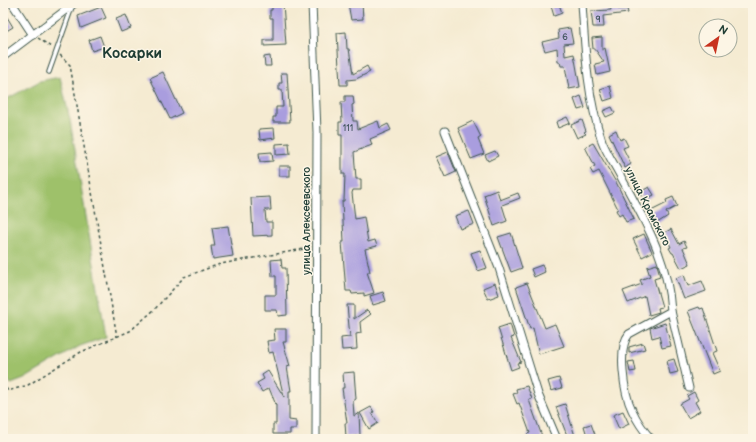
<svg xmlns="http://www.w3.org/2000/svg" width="756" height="442" viewBox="0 0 756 442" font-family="'Balsamiq Sans',sans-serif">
  <rect width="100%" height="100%" fill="#fcf5e5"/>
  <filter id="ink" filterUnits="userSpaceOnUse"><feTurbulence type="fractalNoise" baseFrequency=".025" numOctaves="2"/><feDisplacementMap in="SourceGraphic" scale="8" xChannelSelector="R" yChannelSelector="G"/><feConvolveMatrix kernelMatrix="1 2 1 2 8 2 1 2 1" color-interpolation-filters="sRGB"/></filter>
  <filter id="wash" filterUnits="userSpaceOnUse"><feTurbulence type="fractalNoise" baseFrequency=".012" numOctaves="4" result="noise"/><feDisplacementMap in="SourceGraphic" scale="16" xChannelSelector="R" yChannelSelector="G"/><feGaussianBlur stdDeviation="0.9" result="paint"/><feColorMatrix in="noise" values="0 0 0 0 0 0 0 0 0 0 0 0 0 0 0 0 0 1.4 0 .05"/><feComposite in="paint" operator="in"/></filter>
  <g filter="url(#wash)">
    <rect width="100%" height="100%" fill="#f5ebd2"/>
    <polygon fill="#9ec16b" stroke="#5e7f50" points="60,77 70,120 106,337 80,346 24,379 11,384 3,373 3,101 40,81"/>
    <g id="blocks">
      <g fill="#a99dde">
        <polygon points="272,3 283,3 286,45 264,46 264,40 273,40 273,18 270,18 270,10 272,10"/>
        <polygon points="348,3 362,3 363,19 351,20"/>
        <polygon points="615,3 617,3 618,9 627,9 628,13 603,16 604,27 593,27 591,11 611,10 610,4"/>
        <polygon points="559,4 562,13 554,16 551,6"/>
        <polygon points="101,7 106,18 81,28 78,16"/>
        <polygon points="126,15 131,28 121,32 116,19"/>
        <polygon points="7,17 13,27 3,33 3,19"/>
        <polygon points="570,28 573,43 564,44 565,56 574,54 580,87 569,89 565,66 561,66 560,62 558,62 557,48 545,51 542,42 559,38 558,30"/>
        <polygon points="346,32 347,49 349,49 353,74 367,66 370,72 356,79 347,80 347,85 340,85 337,33"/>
        <polygon points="100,36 104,47 92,51 89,40"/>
        <polygon points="602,37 602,50 605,48 610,72 597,75 595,64 604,62 595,49 593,49 592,38"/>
        <polygon points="270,56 271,66 265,66 264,57"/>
        <polygon points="163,72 182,113 170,119 150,78"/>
        <polygon points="281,73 287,73 290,122 273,122 273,117 276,117 276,107 283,107 282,90 279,90 279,83 282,83"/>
        <polygon points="610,86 613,98 604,101 600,89"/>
        <polygon points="345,96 353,96 354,104 352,105 353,121 357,121 358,129 378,121 380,128 388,124 391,130 370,139 372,145 354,152 356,179 361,179 361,190 353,190 352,193 355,219 364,217 368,242 375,240 377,246 365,249 370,272 367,272 374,293 364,296 364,293 352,294 351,291 346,291 342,242 344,242 342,201 344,201 345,174 342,174 342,135 339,135 339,122 342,122 341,102 345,102"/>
        <polygon points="581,96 585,108 578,110 574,99"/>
        <polygon points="612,107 615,113 606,117 603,111"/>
        <polygon points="567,117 570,123 558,128 556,122"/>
        <polygon points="582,120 586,131 584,132 586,134 577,138 571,125"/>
        <polygon points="473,121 481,137 478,139 484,154 471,159 458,128"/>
        <polygon points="274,128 275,138 260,140 259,129"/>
        <polygon points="616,130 620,140 624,138 628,146 623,148 631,164 625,168 609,134"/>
        <polygon points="289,143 290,154 276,155 276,144"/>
        <polygon points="593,143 617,184 634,219 626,222 622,214 619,216 616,210 618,209 599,171 593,174 590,169 595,166 585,147"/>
        <polygon points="495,151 498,156 488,161 485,155"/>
        <polygon points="272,152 273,161 260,162 259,153"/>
        <polygon points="448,152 456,172 445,177 436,157"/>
        <rect x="279" y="166" width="11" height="10"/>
        <polygon points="649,187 654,195 644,200 640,192"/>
        <polygon points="497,190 500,200 518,193 520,198 502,205 507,221 494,226 484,195"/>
        <polygon points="270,197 271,210 265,210 266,222 272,222 272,235 253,236 251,198"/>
        <polygon points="673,197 677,206 666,212 668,216 657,223 651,211 667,203 666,200"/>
        <polygon points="469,211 474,224 460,229 455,216"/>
        <polygon points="228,226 233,256 213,259 211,246 215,246 212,228"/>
        <polygon points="671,229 679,244 684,241 687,247 683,248 690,264 681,268 673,253 672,253 669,248 671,247 664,233"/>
        <polygon points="511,233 522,268 511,272 498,237"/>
        <polygon points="644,234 652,252 642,257 633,239"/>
        <polygon points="480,250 487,268 478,271 471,253"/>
        <polygon points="281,259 282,268 286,268 287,315 278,316 277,310 265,310 265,295 276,295 276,276 272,276 271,260"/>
        <polygon points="657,264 660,277 654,279 662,307 658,308 659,312 649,315 645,296 628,303 623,291 642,284 640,280 650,276 647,267"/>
        <polygon points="542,265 545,272 534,277 531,269"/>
        <polygon points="684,275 688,286 702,281 706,291 684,299 676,278"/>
        <polygon points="495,283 499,295 488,299 483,288"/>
        <polygon points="527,283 545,328 555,324 564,346 539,354 533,328 530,329 516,287"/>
        <polygon points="383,292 386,301 373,305 370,296"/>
        <polygon points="347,305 354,305 354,319 367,310 371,314 360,322 361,333 356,334 357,349 342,350 341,338 350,337"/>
        <polygon points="699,307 700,309 703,308 717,351 712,353 720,371 713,374 688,311"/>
        <polygon points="665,323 671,346 662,348 659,336 652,338 650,328"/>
        <polygon points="510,324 514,337 511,338 521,362 517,363 519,367 511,370 498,328"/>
        <polygon points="274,329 286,329 286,342 283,342 290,366 287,367 291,391 289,391 289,420 296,421 296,429 290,429 290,434 273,434 273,424 276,424 276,405 269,388 262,392 257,383 264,379 262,375 268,371 284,397 273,352 269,353 267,341 275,340"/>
        <polygon points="643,343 645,349 629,353 629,347"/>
        <polygon points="674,359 678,372 670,374 667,361"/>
        <polygon points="634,361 636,371 630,372 628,362"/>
        <polygon points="354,372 356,399 353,401 354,416 359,413 360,436 346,437 345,423 347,423 342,388 344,388 343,373"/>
        <polygon points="559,378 562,388 551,391 548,381"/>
        <polygon points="527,386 532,399 529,400 543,439 529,439 527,434 530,433 519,403 517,404 513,394 517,393 516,389"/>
        <polygon points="694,392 698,400 695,402 700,411 688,418 680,404 689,399 687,396"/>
        <polygon points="565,404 575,436 568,438 556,407"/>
        <polygon points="371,407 374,412 372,413 378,423 369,429 360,413"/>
        <polygon points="623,411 629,424 619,429 613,415"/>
        <polygon points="591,424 596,437 588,439 584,426"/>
      </g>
    </g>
  </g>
  <g filter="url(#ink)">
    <use href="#blocks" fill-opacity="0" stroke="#3f574c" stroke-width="1"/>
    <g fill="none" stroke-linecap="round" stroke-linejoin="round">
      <g stroke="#3f574c" stroke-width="5.5">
        <polyline id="lane" points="49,72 72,7"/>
      </g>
      <g stroke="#3f574c" stroke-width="9">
        <g id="street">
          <polyline points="12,3 33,35"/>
          <polyline points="312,3 317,132 316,439"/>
          <path d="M582,3C585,49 587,97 602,141C607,154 616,167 622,179C646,223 668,260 671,311L629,334C617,348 624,394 632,410C637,421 643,430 651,439"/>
          <polyline points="3,57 75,3"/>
          <polyline points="445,131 499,268 538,394 557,439"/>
          <polyline points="671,311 689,388"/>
        </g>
      </g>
      <g stroke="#3f574c" stroke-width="1.5" stroke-dasharray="3 3" stroke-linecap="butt">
        <polyline points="38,38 51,47"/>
        <polyline points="60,55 70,65 117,337"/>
        <polyline points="3,383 8,391 28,385 81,352 130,331 154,310 184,277 220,264 310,248"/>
      </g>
      <use href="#lane" stroke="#fff" stroke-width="3.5"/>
      <use href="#street" stroke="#fff" stroke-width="7"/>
    </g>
  </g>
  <g text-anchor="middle" stroke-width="3" stroke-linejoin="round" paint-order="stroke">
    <g font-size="9" fill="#42555e">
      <text x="598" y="22">9</text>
      <text x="565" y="40">6</text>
      <text x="348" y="131">111</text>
    </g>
    <g font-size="11" fill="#1f3d34" stroke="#fcf5e5">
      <text transform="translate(648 206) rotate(63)" y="4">улица Крамского</text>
      <text transform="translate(306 221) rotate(-90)" y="4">улица Алексеевского</text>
    </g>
    <g font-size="15" font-weight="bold" fill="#1f3d34" stroke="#fcf5e5">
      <text x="132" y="58">Косарки</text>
    </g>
  </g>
  <rect width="756" height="442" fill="none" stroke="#fcf5e5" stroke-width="16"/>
  <g transform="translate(718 38) rotate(33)"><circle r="19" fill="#fcf5e5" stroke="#a4ab9e"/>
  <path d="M0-3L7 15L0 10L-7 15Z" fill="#c8321e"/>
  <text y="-6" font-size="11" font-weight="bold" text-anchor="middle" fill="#1f3d34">N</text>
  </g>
</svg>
